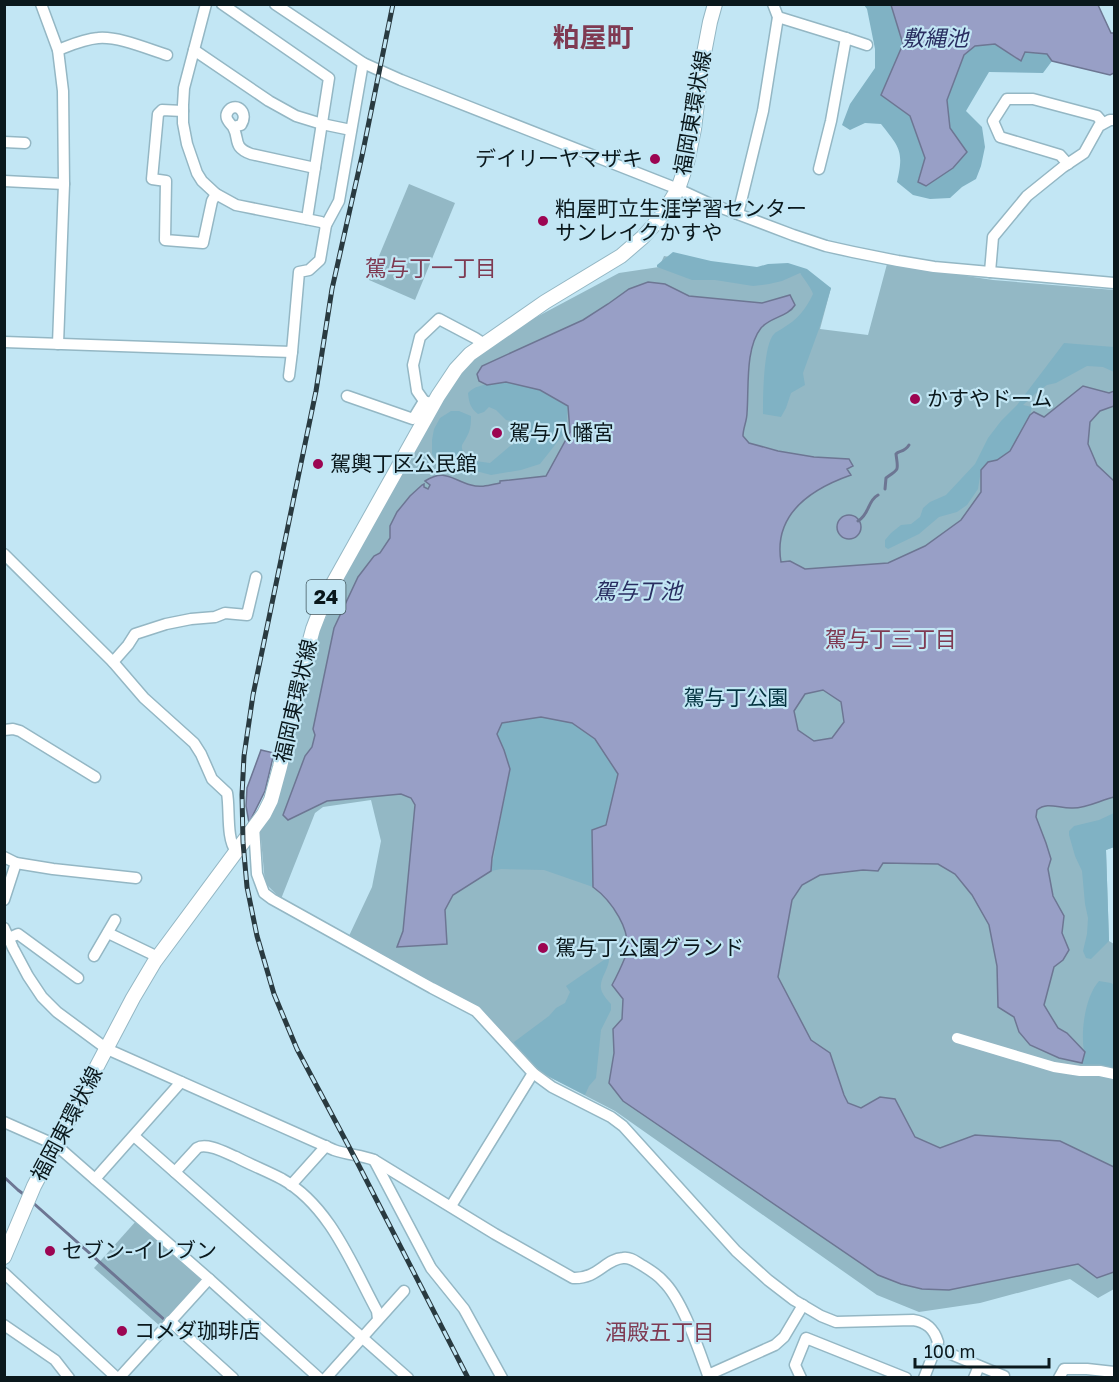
<svg xmlns="http://www.w3.org/2000/svg" width="1119" height="1382" viewBox="0 0 1119 1382" font-family="'Golos Text','Noto Sans JP',sans-serif">
  <rect width="100%" height="100%" fill="#c2e6f4"/>
  <g fill="#93b8c5">
    <polygon points="409,184 455,203 415,300 369,280"/>
    <polygon points="664,256 723,266 800,273 831,288 820,329 868,335 887,264 993,280 1114,290 1114,847 1106,850 1109,941 1114,944 1114,1289 1098,1298 1070,1279 980,1303 919,1312 877,1295 615,1111 534,1069 478,1009 348,938 372,887 381,841 371,800 323,807 315,813 281,899 265,883 260,828 285,772 316,639 352,560 441,400 472,360 503,335 619,273 659,267"/>
    <polygon points="137,1220 203,1279 160,1326 94,1268"/>
  </g>
  <g fill="#80b2c4">
    <path d="M864,5H891L903,44L881,95L910,116L925,158L918,181L950,128L947,100L964,55L974,45L995,44L1020,61L1025,52L1047,54L1052,61L1043,73L989,72L966,111L982,127L985,147L981,166L976,179L962,187L950,198L930,199L913,195L897,182C904,151 900,148 881,124L865,123L850,130L842,125L850,104L875,68V49L867,9Z"/>
    <path d="M673,252L711,261L757,267L768,264L788,263L807,269L831,288L819,329L803,373L805,385L791,393L786,408L781,417L763,414C763,399 763,342 775,333C776,332 782,329 783,328C797,320 806,309 813,294C811,288 804,279 800,273L782,281L769,284L753,286L715,280H692L657,267V265Z"/>
    <polygon points="1064,343 1114,347 1114,372 1103,367 1087,366 1056,383 1047,385 1036,393 1023,405 1032,407 1030,415 1010,451 997,460 988,462 981,470 978,489 967,505 957,512 939,517 919,534 888,549 885,547 885,540 891,533 901,525 911,524 920,517 923,508 930,502 946,495 975,464 988,438 1001,421 1017,405"/>
    <path d="M506,382L540,390L568,406L566,431L540,464L521,470L491,475L438,461L432,454V440L434,429L440,418L451,411H459L471,416C471,421 471,427 469,432C463,447 457,443 468,460L490,463L510,446L518,442L526,436V428L517,422L506,420L496,410L489,407L484,412L478,414C470,408 469,402 468,393C477,383 494,384 506,382Z"/>
    <polygon points="541,717 572,723 595,739 618,774 606,826 592,830 593,887 544,870 501,869 491,871 510,769 496,733 502,723"/>
    <polygon points="1114,813 1114,847 1106,850 1109,941 1091,959 1086,958 1083,951 1087,934 1088,918 1085,904 1082,871 1075,856 1069,835 1069,831 1074,826 1099,820"/>
    <path d="M614,953L609,959C609,970 597,981 602,992C604,996 608,1001 611,1004V1010L601,1030L596,1078L589,1086L585,1095L534,1069L512,1045L514,1042L549,1016L556,1008L565,1003L570,992L566,986Z"/>
    <path d="M1099,981L1111,983L1114,985V1069L1085,1068L1082,1063C1086,1051 1083,1051 1083,1040C1082,1023 1087,994 1099,981Z"/>
  </g>
  <g fill="#989fc6" stroke="#6d7693" stroke-width="1.5" fill-rule="evenodd">
    <polygon points="891,5 1098,5 1111,33 1114,33 1114,73 1110,75 1052,61 1047,54 1025,52 1021,61 995,44 975,46 964,55 947,100 950,128 967,152 953,168 926,186 918,182 925,158 910,116 881,95 903,44"/>
    <path d="M648,282L665,284L689,296L762,303L790,295L795,305C788,317 770,317 761,328C745,348 749,388 747,413C747,421 743,428 743,436L749,443L778,451L814,457L849,459L853,466L847,469L851,475C811,489 773,514 781,562L790,561L805,569L888,563L925,546L961,520L981,492V470L988,462L997,460L1010,451L1030,415L1034,412L1044,417L1083,386L1109,393L1114,391V406L1100,411L1090,422L1088,444L1097,465L1114,481V797C1101,800 1087,808 1073,808C1060,809 1047,801 1037,810L1036,817L1046,843L1051,859L1048,869L1053,896L1064,916L1062,933L1069,950L1063,960L1054,967L1044,1005L1058,1028L1067,1033L1085,1052L1082,1063L1059,1058L1030,1045L1019,1032L1014,1017L998,1007L997,966L989,925L972,895L955,874L938,864L883,863L878,871L863,870L820,875L802,885L792,900L778,977L811,1040L830,1053L844,1095L848,1103L861,1108L880,1097L895,1099L915,1137L940,1148L975,1135L1060,1141L1114,1167V1272L1097,1278L1078,1264L949,1290L922,1289L901,1284L878,1275L623,1101L609,1083L614,1053L613,1029L622,1019L623,999L612,985C617,976 622,965 626,955C633,931 611,900 593,887L592,830L606,825L618,774L595,739L572,723L541,717L502,723L497,734L504,750L510,769L492,858L491,871L453,895L445,910L447,944L397,947L403,931L415,805L411,798L401,794L327,801L288,820L283,815L305,756L312,747L315,735L313,729L334,628L358,577L374,556L380,553L390,538V526L397,512L410,496L422,485L424,484V487L428,489L430,485L425,481C445,468 452,480 471,485C481,488 490,485 500,483V481L546,476L570,432L568,406L540,390L506,382L487,385L479,381L477,374L482,366L583,320L608,304L629,289ZM823,690L841,702L844,722L832,738L814,741L798,730L794,711L805,694Z"/>
    <circle cx="849" cy="527" r="12"/>
    <polygon points="261,750 274,753 265,791 249,823 246,806 247,788"/>
  </g>
  <g fill="none" stroke-linecap="round" stroke-linejoin="round">
    <g stroke="#6d7693" stroke-width="3">
      <path d="M885,489L886,478C900,468 898,471 896,454C899,450 904,453 909,445"/>
      <path d="M858,521C870,514 867,501 878,495"/>
      <polyline points="4,1177 18,1190 26,1196"/>
      <polyline points="31,1201 167,1322"/>
    </g>
    <g stroke="#94b7c4" stroke-width="13">
      <g id="minor">
        <polyline points="41,4 58,50 63,91 64,184 58,344"/>
        <polyline points="206,4 184,88 183,105 183,123 187,144 197,173 202,181 216,194 236,205 321,222 326,225"/>
        <polyline points="222,4 329,78 307,219"/>
        <polyline points="275,4 363,63 401,80 678,189 706,202 793,235 826,246 853,252 898,261 934,267 1114,283"/>
        <polyline points="778,17 846,38 831,121 819,169"/>
        <polyline points="846,38 867,45"/>
        <path d="M58,50C71,45 84,39 98,38C118,36 148,49 167,55"/>
        <polyline points="194,50 269,101 296,116 322,124 351,130"/>
        <polyline points="183,111 162,110 158,114 152,179 166,181 165,240 203,243 212,201 216,194"/>
        <path d="M233,127L241,125C249,113 237,102 229,110C223,117 229,122 233,127C240,139 232,147 251,154L315,168"/>
        <polyline points="4,142 25,143"/>
        <polyline points="1068,164 1060,155 1000,137 993,121 1007,99 1033,99 1097,116 1103,123"/>
        <polyline points="4,181 64,184"/>
        <polyline points="738,214 763,111 778,17 773,4"/>
        <polyline points="990,272 993,237 1027,196 1063,167 1084,153 1099,126 1110,120 1114,120"/>
        <polyline points="4,342 292,352 299,272 309,270 320,260 326,225 339,201 363,63"/>
        <polyline points="289,376 292,352"/>
        <polyline points="347,396 413,419 424,401"/>
        <polyline points="434,404 424,401 417,391 413,365 420,337 439,319 475,338 484,344"/>
        <path d="M4,554L113,662L144,698L194,743L201,754L212,779L227,793C230,808 226,839 236,851"/>
        <polyline points="113,662 128,645 135,634 166,624 191,619 215,617 225,613 247,615 256,577"/>
        <polyline points="4,730 13,729 20,731 95,777"/>
        <path d="M254,826L257,874L264,893L272,899L432,988L476,1011L533,1073L552,1087L611,1117L623,1126L736,1251L768,1280L794,1300L821,1316L836,1322L913,1320C927,1322 934,1329 938,1342L924,1378"/>
        <polyline points="4,857 16,863 53,869 136,878"/>
        <polyline points="4,900 16,863"/>
        <path d="M4,928L13,948L28,976L42,997L57,1012L107,1049L334,1150C348,1155 361,1155 374,1160L495,1234L573,1278C598,1279 605,1259 623,1258C630,1257 635,1261 640,1264C648,1269 657,1274 663,1281C683,1300 699,1351 709,1378"/>
        <polyline points="108,933 158,957"/>
        <polyline points="9,938 18,934 78,978"/>
        <polyline points="94,956 115,920"/>
        <polyline points="957,1038 1054,1067 1080,1071 1100,1071 1114,1074"/>
        <polyline points="4,1122 56,1145 209,1279 319,1378"/>
        <polyline points="134,1136 408,1378"/>
        <polyline points="374,1160 431,1268 464,1309 502,1378"/>
        <path d="M175,1172L197,1148C207,1142 226,1153 236,1157C251,1165 267,1171 282,1179C330,1206 352,1265 377,1311L378,1319"/>
        <polyline points="95,1179 181,1082"/>
        <polyline points="291,1185 326,1146"/>
        <polyline points="451,1206 533,1073"/>
        <polyline points="4,1273 117,1378"/>
        <polyline points="170,1321 233,1378"/>
        <polyline points="4,1325 55,1360 69,1378"/>
        <polyline points="936,1348 1004,1376 1004,1378"/>
        <polyline points="708,1375 775,1345 784,1337 803,1305"/>
        <polyline points="119,1378 209,1279"/>
        <polyline points="326,1378 404,1291"/>
        <polyline points="801,1378 795,1365 806,1338 906,1378"/>
        <polyline points="974,1378 979,1366"/>
        <polyline points="1059,1378 1064,1369 1087,1369 1114,1372"/>
      </g>
    </g>
    <g stroke="#94b7c4" stroke-width="16">
      <polyline id="major" points="4,1257 34,1186 133,998 155,961 264,814 271,800 280,767 301,673 313,629 325,598 438,396 456,369 470,354 545,302 621,256 643,237 661,217 678,189 687,163 694,129 701,69 710,22 715,4"/>
    </g>
    <use href="#minor" stroke="#fff" stroke-width="10"/>
    <use href="#major" stroke="#fff" stroke-width="14"/>
    <g stroke="#293a40" stroke-width="5">
      <polyline id="rail" points="393,4 362,156 332,289 316,391 253,695 244,756 242,795 243,842 247,887 257,936 274,994 297,1049 356,1160 468,1378"/>
    </g>
    <use href="#rail" stroke="#c2e6f4" stroke-width="3" stroke-dasharray="9" stroke-linecap="butt"/>
  </g>
  <g fill="#9c0552" stroke="#c2e6f4" stroke-width="2">
    <circle cx="655" cy="159" r="6"/>
    <circle cx="543" cy="221" r="6"/>
    <circle cx="915" cy="399" r="6"/>
    <circle cx="497" cy="433" r="6"/>
    <circle cx="318" cy="464" r="6"/>
    <circle cx="543" cy="948" r="6"/>
    <circle cx="50" cy="1251" r="6"/>
    <circle cx="122" cy="1331" r="6"/>
  </g>
  <g text-anchor="middle" stroke-width="4.5" stroke-linejoin="round" paint-order="stroke">
    <rect fill="#c2e6f4" stroke="#41565d" stroke-width="1.5" x="306.5" y="580" width="39" height="34" rx="4.5"/>
    <g font-size="20" font-weight="bold" fill="#0a181c">
      <text x="326" y="604">24</text>
    </g>
    <g font-size="21" fill="#0a181c" stroke="#c2e6f4">
      <text transform="translate(693 113) rotate(-80)" y="7">福岡東環状線</text>
      <text transform="translate(296 701) rotate(-77)" y="7">福岡東環状線</text>
      <text transform="translate(67 1124) rotate(-62)" y="7">福岡東環状線</text>
    </g>
    <g font-size="21" fill="#0a181c" stroke="#c2e6f4" text-anchor="start">
      <text x="643" y="166" text-anchor="end">デイリーヤマザキ</text>
      <text x="555" y="216">粕屋町立生涯学習センター<tspan x="555" dy="24">サンレイクかすや</tspan></text>
      <text x="927" y="406">かすやドーム</text>
      <text x="509" y="440">駕与八幡宮</text>
      <text x="330" y="471">駕輿丁区公民館</text>
      <text x="555" y="955">駕与丁公園グランド</text>
      <text x="62" y="1258">セブン-イレブン</text>
      <text x="134" y="1338">コメダ珈琲店</text>
    </g>
    <g font-size="21" fill="#033340" stroke="#c2e6f4">
      <text x="736" y="705">駕与丁公園</text>
    </g>
    <g font-size="22" font-style="italic" fill="#292d60" stroke="#c2e6f4">
      <text x="935" y="46">敷縄池</text>
      <text x="638" y="599">駕与丁池</text>
    </g>
    <g font-size="22" fill="#7f3a52" stroke="#c2e6f4">
      <text x="431" y="276">駕与丁一丁目</text>
      <text x="891" y="647">駕与丁三丁目</text>
      <text x="660" y="1340">酒殿五丁目</text>
    </g>
    <g font-size="27" font-weight="bold" fill="#7f3a52" stroke="#c2e6f4">
      <text x="593" y="47">粕屋町</text>
    </g>
  </g>
  <rect width="1119" height="1382" fill="none" stroke="#0a181c" stroke-width="12"/>
  <path d="M915 1358v9h134v-9" fill="none" stroke="#0a181c" stroke-width="3"/>
  <text x="924" y="1358" font-size="18" fill="#0a181c" stroke="#c2e6f4" stroke-width="4.5" paint-order="stroke">100 m</text>
</svg>
